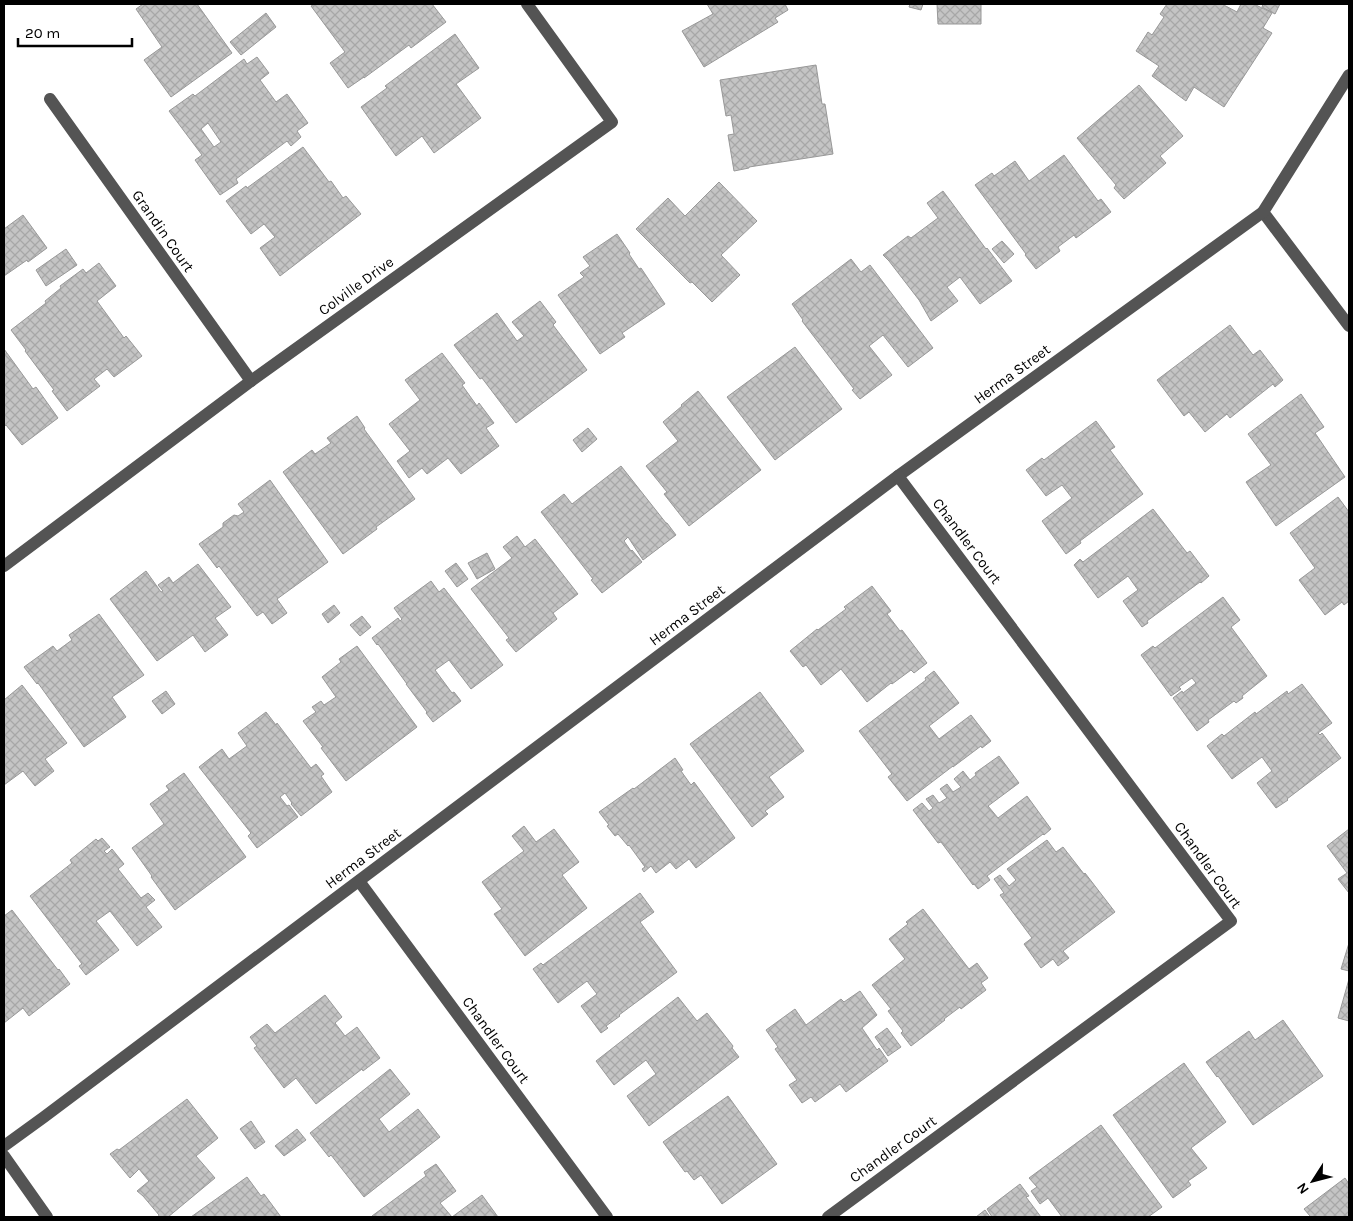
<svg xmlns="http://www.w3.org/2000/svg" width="1353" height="1221" viewBox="0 0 1353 1221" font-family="Karla,sans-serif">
  <defs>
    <pattern id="building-cross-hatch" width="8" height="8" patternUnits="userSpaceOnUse" patternTransform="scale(1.25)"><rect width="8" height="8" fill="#c4c4c4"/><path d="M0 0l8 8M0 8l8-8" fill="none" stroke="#a7a7a7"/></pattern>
  </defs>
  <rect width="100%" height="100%" fill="#fff"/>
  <g fill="url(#building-cross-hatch)" stroke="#989898" fill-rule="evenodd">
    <polygon points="143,4 197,4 232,53 171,97 144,60 162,47 136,9"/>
    <polygon points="315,4 432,4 446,22 411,48 409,45 364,78 364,77 348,88 330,63 345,52 311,6"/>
    <polygon points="707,4 785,4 788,10 775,18 778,22 704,67 682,31 713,14"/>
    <polygon points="910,4 923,4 921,10 909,7"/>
    <polygon points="937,4 981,4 981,24 938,24"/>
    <polygon points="1167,4 1222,4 1237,12 1241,4 1254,4 1272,13 1263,28 1272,33 1224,107 1194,87 1186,101 1152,76 1159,66 1136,51 1148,32 1152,35 1164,17 1160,14"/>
    <polygon points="1263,4 1280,4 1275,14 1262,7"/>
    <polygon points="266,13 276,27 241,55 230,42"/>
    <polygon points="455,34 479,68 456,84 481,118 434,153 422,136 396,156 361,107 387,88 385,86"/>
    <path d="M257,57L269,73L260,80L276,102L287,94L308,123L297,131L301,137L291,146L287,141L236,179L238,183L220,195L195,160L202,155L169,111L193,94L195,96L244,59L247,64ZM208,123L221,142L214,147L201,129Z"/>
    <polygon points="816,65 822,104 825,104 833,154 749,167 749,168 734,171 728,135 734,134 731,115 726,116 720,80"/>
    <polygon points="1139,85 1183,136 1160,156 1166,163 1124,199 1114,188 1116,185 1077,138"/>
    <polygon points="303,147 329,182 331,181 343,198 346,196 361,214 280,276 260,248 275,237 264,224 251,234 226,201 246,186 247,188"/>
    <polygon points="1064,155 1098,201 1101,199 1111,212 1076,238 1074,235 1058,247 1060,251 1036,269 1025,255 1026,254 975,185 992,173 994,176 1015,161 1029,181"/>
    <polygon points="719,182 757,221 721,255 740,275 712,302 692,282 690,283 636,229 668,198 685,216"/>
    <polygon points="943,191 986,249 987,248 1012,281 980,304 960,277 947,287 958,301 931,321 919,300 889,261 883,255 908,236 911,238 938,218 927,203"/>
    <polygon points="23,215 47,248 28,262 27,260 4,276 4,229"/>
    <polygon points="617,234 630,253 629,254 639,269 641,268 665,304 622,333 625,337 600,354 558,295 584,277 580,273 590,266 583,257"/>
    <polygon points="1002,241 1014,254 1004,263 992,249"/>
    <polygon points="66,249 77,265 46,286 36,270"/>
    <polygon points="851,259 861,272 870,265 933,348 908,367 883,335 869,346 892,375 860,399 852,390 854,389 802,321 803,320 792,304"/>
    <polygon points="99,263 116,286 97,301 124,338 126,336 142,356 114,377 107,369 94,379 100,386 67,411 52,391 54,390 25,351 26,350 11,330 46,303 45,301 61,288 60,286 83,269 86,273"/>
    <polygon points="540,301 556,322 553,325 587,370 516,423 482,378 480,379 454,345 497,313 517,341 524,336 512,322"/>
    <polygon points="1230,325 1253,355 1260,350 1283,380 1275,387 1273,384 1230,418 1227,414 1205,432 1189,412 1184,416 1157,380"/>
    <polygon points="795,347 842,409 775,460 727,397"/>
    <polygon points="4,349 33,389 36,387 58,418 22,445 6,425 4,427"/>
    <polygon points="442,353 465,383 462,385 477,406 479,403 494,423 486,428 499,446 461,474 448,458 427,474 422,468 409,478 397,461 410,451 389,424 420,400 405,380"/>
    <polygon points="698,391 761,470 689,526 664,494 667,492 646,466 678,441 663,422 682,406 681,405"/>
    <polygon points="1301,394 1324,427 1315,433 1345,477 1276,526 1246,482 1271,465 1248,434"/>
    <polygon points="357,416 365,428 364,429 415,499 376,527 377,529 343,554 283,472 312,450 315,454 331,443 327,438"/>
    <polygon points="1096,421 1115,447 1110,450 1143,494 1080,541 1081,543 1066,554 1042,521 1072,498 1062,485 1046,496 1026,470 1042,458 1044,460"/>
    <polygon points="588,428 597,439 582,452 573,440"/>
    <polygon points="621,466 666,523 667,523 676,535 643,560 628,537 624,541 631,551 632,550 642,562 602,593 591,580 593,579 541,512 564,494 572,504"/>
    <polygon points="270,480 328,562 277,599 287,613 272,624 263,612 257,616 219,566 217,568 199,544 223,527 223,523 234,515 238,516 244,512 238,504"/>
    <polygon points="1338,497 1349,512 1349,601 1344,605 1342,602 1325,615 1299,580 1315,568 1290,533"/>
    <polygon points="1153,509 1187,553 1190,551 1209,576 1201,583 1200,582 1147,621 1148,623 1142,627 1123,601 1138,590 1128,576 1098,598 1074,565 1080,559 1083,562"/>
    <polygon points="517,536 525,547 535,539 578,594 553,613 557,619 516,652 506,640 509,638 471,589 512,558 503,547"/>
    <polygon points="487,553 495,569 477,579 468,563"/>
    <polygon points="456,563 468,579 457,587 445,571"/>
    <polygon points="198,564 231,607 215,618 228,635 205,652 193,635 157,661 110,599 146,571 161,592 163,591 158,585 169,577 173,583"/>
    <polygon points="431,581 439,592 444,588 503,665 471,689 449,660 435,670 452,693 454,692 461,701 433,722 426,713 427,712 406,684 407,684 378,644 377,645 372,638 398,618 400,621 402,619 394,608"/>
    <polygon points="872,586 891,611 887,614 900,631 902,630 927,663 914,673 911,670 892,684 891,683 867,702 841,669 821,685 806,665 803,667 790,651 817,629 818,630 846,609 844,607"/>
    <polygon points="1223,597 1240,620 1231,627 1267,676 1242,696 1243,698 1236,703 1234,701 1208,720 1209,722 1197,731 1173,698 1182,691 1183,693 1196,683 1192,678 1179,687 1181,689 1171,696 1141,655 1153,646 1155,648"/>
    <polygon points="334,605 340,613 328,623 322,614"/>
    <polygon points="99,614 144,675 112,697 126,717 84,747 38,683 37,684 24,667 53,646 57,651 72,640 69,635"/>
    <polygon points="362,616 371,627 360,636 350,625"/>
    <polygon points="357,646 417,727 346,781 321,748 323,747 303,721 316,712 312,707 321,701 324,705 336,697 322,677 341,662 339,659"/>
    <polygon points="934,671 959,703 929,726 939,739 971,715 991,741 982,748 981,746 953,767 953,766 907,801 888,777 892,774 859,731 926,680 925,678"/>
    <polygon points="1302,684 1332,723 1318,733 1320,735 1322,733 1341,758 1287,799 1288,800 1276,808 1257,783 1272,771 1262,757 1232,779 1207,746 1222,734 1224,736 1255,712 1256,714 1287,691 1288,694"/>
    <polygon points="22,685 67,743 45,759 54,771 35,786 23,771 4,785 4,700"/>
    <polygon points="166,691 175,704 162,714 152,701"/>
    <polygon points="760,692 804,751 769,777 784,797 765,811 768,814 752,827 690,744"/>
    <polygon points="266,712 276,725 277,723 311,768 316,764 324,774 321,776 332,792 301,816 291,804 292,803 285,793 280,797 287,806 289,805 298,817 257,848 248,836 251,833 199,767 222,749 229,759 247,746 238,733"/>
    <polygon points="999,756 1019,783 988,806 998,818 1027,796 1051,829 1044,835 1043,834 987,876 990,880 978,889 974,884 973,885 941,842 938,843 913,810 922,803 929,811 933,808 926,799 933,795 939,803 947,798 940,789 947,784 953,792 961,787 954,779 963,771 970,780 976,775 975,773"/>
    <polygon points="675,758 683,770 681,771 691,785 694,782 735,838 696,868 689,859 676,869 670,862 656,873 651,866 644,872 642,869 645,867 629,845 628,846 618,834 615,836 607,826 609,825 599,812 633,788 634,789"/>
    <polygon points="184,773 246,857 175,910 151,877 152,876 132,848 164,824 150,804 169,790 166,786"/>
    <polygon points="524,826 536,842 554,829 579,862 562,875 587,908 525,956 494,914 502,909 482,882 524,851 512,836"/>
    <polygon points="1349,829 1349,893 1338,879 1347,873 1327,846"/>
    <polygon points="102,838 110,847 104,851 107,854 112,849 124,864 118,869 141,898 148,893 155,900 146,907 162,927 137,946 110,911 96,921 119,950 86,975 79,966 82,964 30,896 72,863 70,860 96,839 98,841"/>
    <polygon points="1047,840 1056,852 1063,847 1084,874 1085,873 1115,912 1063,951 1069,958 1058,966 1053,959 1041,968 1024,944 1032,938 1000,895 1004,893 994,879 1000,875 1009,886 1016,880 1007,869"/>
    <polygon points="640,893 654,912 640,922 677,972 619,1015 620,1016 606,1026 608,1028 601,1033 581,1006 597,994 587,981 558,1003 533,969 541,963 543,965"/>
    <polygon points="923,909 969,969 977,963 988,978 981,983 986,990 961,1009 960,1007 944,1019 945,1020 911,1046 901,1033 903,1031 888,1011 891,1009 872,985 905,959 889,939 908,924 906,922"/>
    <polygon points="12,910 58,970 59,969 70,984 29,1016 23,1008 4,1023 4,916"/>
    <polygon points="1349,943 1349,971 1341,969"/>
    <polygon points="1349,979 1349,1021 1338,1018"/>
    <polygon points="860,991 877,1015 862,1028 877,1050 879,1048 888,1061 846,1092 840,1084 815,1102 811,1097 802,1103 789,1085 797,1080 775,1049 778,1047 766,1030 795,1009 806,1025 841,999 844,1002"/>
    <polygon points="325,995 342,1017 335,1023 345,1036 357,1027 380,1058 363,1071 362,1069 316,1104 296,1078 284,1088 254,1048 257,1046 250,1037 267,1024 275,1033"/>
    <polygon points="678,997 697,1021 707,1013 733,1046 732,1048 739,1057 649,1126 627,1096 656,1074 646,1060 614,1085 596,1061"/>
    <polygon points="1283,1020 1323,1076 1253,1125 1218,1076 1217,1077 1206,1062 1249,1031 1255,1040"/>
    <polygon points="887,1028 901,1047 888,1056 875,1037"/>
    <polygon points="1184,1063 1226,1122 1191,1148 1207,1168 1188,1181 1191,1185 1173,1198 1113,1115"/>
    <polygon points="390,1069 410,1094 379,1119 389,1132 418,1109 440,1137 364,1197 331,1155 329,1157 310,1133"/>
    <polygon points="728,1096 777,1164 722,1204 701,1175 694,1180 687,1171 685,1172 663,1142"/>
    <polygon points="187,1099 218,1138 196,1156 215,1178 168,1217 158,1217 159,1215 143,1196 137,1191 149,1181 139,1169 130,1178 110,1154 117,1149 119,1150"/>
    <polygon points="251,1121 265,1142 255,1149 240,1129"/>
    <polygon points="1101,1125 1162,1207 1148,1217 1144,1216 1142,1217 1062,1217 1048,1198 1040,1204 1031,1191 1037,1187 1029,1178"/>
    <polygon points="297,1129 306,1140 284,1156 275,1146"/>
    <polygon points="436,1164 456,1191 440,1203 452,1217 373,1217 372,1216 426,1176 424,1172"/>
    <polygon points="247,1177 261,1196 264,1194 281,1217 191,1217"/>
    <polygon points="1345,1178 1349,1184 1349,1217 1309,1217 1310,1216 1304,1209"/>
    <polygon points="1020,1184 1029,1196 1026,1197 1041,1217 992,1217 987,1209"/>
    <polygon points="482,1195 498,1217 452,1217"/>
    <polygon points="985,1210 990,1217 976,1217"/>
  </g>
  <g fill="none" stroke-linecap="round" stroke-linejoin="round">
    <g stroke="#545454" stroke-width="12">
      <polyline points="50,99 251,381"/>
      <polyline points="1263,212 1349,326"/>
      <polyline points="4,566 251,381 612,122 527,4"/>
      <polyline points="359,881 607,1217"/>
      <polyline points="4,1146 44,1117 898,476 1263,212 1349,75"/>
      <polyline points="4,1156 47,1217"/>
      <polyline points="828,1217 1231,921 898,476"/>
    </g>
  </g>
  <g text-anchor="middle" stroke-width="5" stroke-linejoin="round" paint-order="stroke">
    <g font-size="15" fill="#000" stroke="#fff">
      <text transform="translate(163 231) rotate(55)" y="5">Grandin Court</text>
      <text transform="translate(356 286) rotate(-36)" y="5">Colville Drive</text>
      <text transform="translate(1012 374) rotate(-36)" y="5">Herma Street</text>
      <text transform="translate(967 541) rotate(53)" y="5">Chandler Court</text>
      <text transform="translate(687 615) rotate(-37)" y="5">Herma Street</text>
      <text transform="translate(363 858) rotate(-37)" y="5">Herma Street</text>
      <text transform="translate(1208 865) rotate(54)" y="5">Chandler Court</text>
      <text transform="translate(496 1040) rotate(54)" y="5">Chandler Court</text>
      <text transform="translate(893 1149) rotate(-36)" y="5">Chandler Court</text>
    </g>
  </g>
  <rect width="1353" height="1221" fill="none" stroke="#000000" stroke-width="10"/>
  <g transform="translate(1313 1181) rotate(234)" stroke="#ffffff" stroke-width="4" paint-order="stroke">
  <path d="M0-4L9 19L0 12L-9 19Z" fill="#000000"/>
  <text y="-8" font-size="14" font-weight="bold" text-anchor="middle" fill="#000000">N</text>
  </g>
  <path d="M18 38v8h114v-8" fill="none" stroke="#000000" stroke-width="2.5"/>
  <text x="25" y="38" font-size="15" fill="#000000" stroke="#ffffff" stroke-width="4" paint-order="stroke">20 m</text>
</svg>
